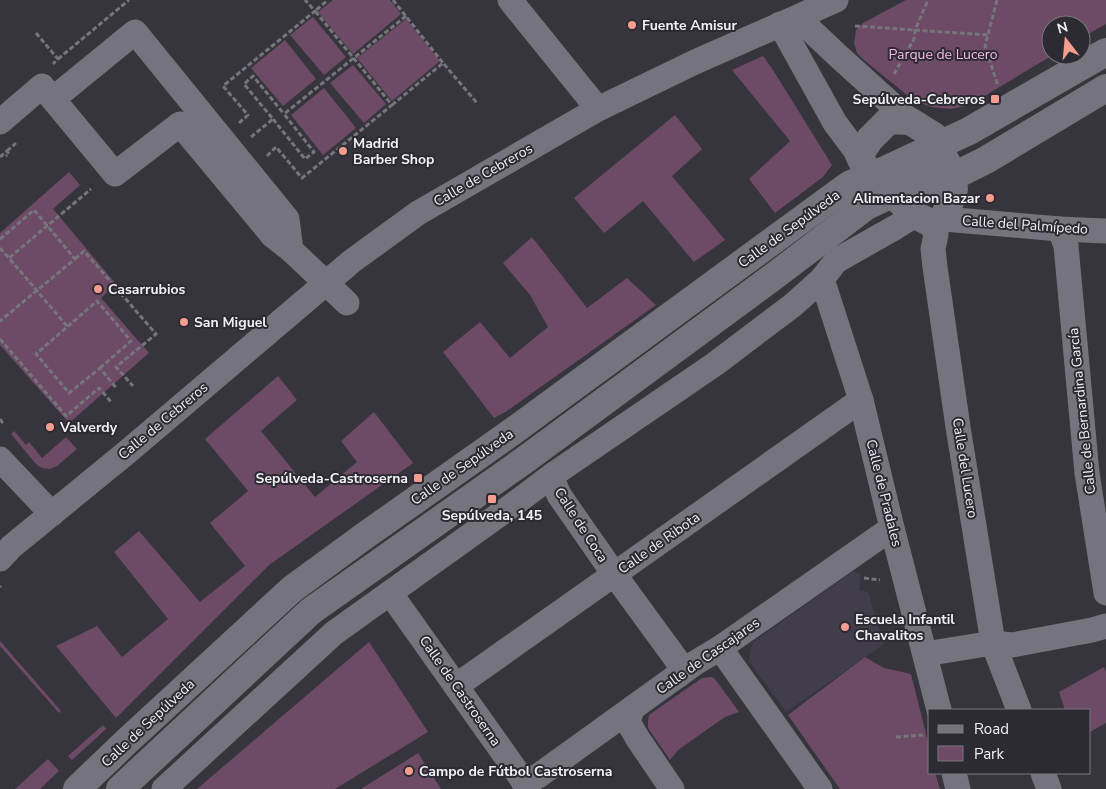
<svg xmlns="http://www.w3.org/2000/svg" width="1106" height="789" viewBox="0 0 1106 789" font-family="'Nunito Sans',sans-serif">
	<rect width="100%" height="100%" fill="#36343c"/>
	<path fill="#413d4a" d="M852 572 861 574 859 590 868 592 884 644 786 712 749 661 752 643Z"/>
	<g fill="#6d4b67">
		<path d="M333 0H390L401 14 353 54 318 12Z"/>
		<path d="M906 0H1106V24L1081 38V25H1051V55H1053L976 101 965 106 951 109 931 107 913 100 864 60 857 53 854 43 856 30 863 23Z"/>
		<path d="M313 17 346 57 324 75 290 35Z"/>
		<path d="M406 19 440 61 392 101 357 58Z"/>
		<path d="M285 40 316 79 283 106 251 68Z"/>
		<path d="M763 56 773 70 832 165 823 177 775 213 749 179 790 141 732 70Z"/>
		<path d="M353 65 386 104 364 123 330 83Z"/>
		<path d="M324 88 356 128 323 155 291 115Z"/>
		<path d="M675 115 702 149 672 176 725 240 694 262 643 201 604 233 574 198Z"/>
		<path d="M69 172 80 185 53 209 116 284 101 298 149 353 69 423 0 345V233Z"/>
		<path d="M532 237 587 308 627 278 656 305 507 411 494 418 443 352 480 322 510 358 548 327 530 295 503 263Z"/>
		<path d="M278 376 297 400 261 431 315 497 357 462 341 441 374 412 413 463 269 565 116 718 56 646 97 626 122 657 168 619 114 552 139 531 200 602 245 566 210 523 248 491 205 439Z"/>
		<path d="M14 431 26 445 29 442 42 458 66 437 77 449 57 466 50 469 42 468 36 464 11 434Z"/>
		<path d="M0 641 61 711 59 713 0 646Z"/>
		<path d="M369 642 428 732 335 789H197Z"/>
		<path d="M865 657 884 668 911 674 930 750V773H935L940 789H840L788 715Z"/>
		<path d="M1104 667 1106 672V723L1090 732V710H1065L1059 692Z"/>
		<path d="M711 677 715 679 739 712 725 717 678 750 670 760 648 728V721L649 715 702 678Z"/>
		<path d="M103 725 106 729 72 760 68 756Z"/>
		<path d="M418 753 441 789H361Z"/>
		<path d="M48 759 59 771 40 789H15Z"/>
	</g>
	<g fill="none" stroke-linecap="round" stroke-linejoin="round">
		<g stroke="#76757b" stroke-width="3" stroke-dasharray="5 2.5" stroke-linecap="butt">
			<path d="M393 0 443 63"/>
			<path d="M997 0 985 46 998 86"/>
			<path d="M855 26 988 35"/>
			<path d="M36 33 58 59 53 64"/>
			<path d="M58 59 129 0"/>
			<path d="M894 74 914 39 915 30 928 0"/>
			<path d="M392 105 443 63 477 103"/>
			<path d="M273 119 305 159 314 152 284 114 406 16"/>
			<path d="M239 123 248 115 223 86 315 11 305 0"/>
			<path d="M251 137 273 119 244 84 253 76 284 114"/>
			<path d="M7 151 16 143"/>
			<path d="M267 156 276 147 302 178 392 105 315 11 328 0"/>
			<path d="M0 157 7 151 9 154 6 156"/>
			<path d="M0 239 34 210 75 259 0 321"/>
			<path d="M0 248 9 258"/>
			<path d="M75 259 84 251 156 334 116 367 133 386"/>
			<path d="M67 326 9 258 91 189"/>
			<path d="M0 339 66 416 99 388 112 403"/>
			<path d="M100 368 131 341 97 301 36 354 69 393 100 368 117 389"/>
			<path d="M0 419 2 422 0 424"/>
			<path d="M864 578 880 580"/>
			<path d="M0 587 1 586"/>
			<path d="M896 737 923 735"/>
		</g>
		<g stroke="#75737d" stroke-width="25">
			<path d="M510 0 598 109"/>
			<path d="M798 18 836 54 910 121"/>
			<path d="M780 24 835 123 859 155"/>
			<path d="M53 99 135 32 287 219 291 250"/>
			<path d="M0 122 42 86 115 174 180 124 273 236 291 250 347 303"/>
			<path d="M944 219 1060 229 1106 231"/>
			<path d="M931 223 936 235 933 249 935 267 958 427 993 643 1019 710"/>
			<path d="M1060 229 1066 246 1087 473 1106 593"/>
			<path d="M822 279 861 400 892 528 939 710"/>
			<path d="M0 459 52 514"/>
			<path d="M554 474 553 481 559 495 614 574 679 663V675"/>
			<path d="M0 559 11 547 126 453 352 261 418 213 598 109 695 62 836 0"/>
			<path d="M390 593 529 789"/>
			<path d="M720 648 820 789"/>
			<path d="M925 654 993 643 1012 645 1092 630 1106 626"/>
			<path d="M456 686 861 400"/>
			<path d="M632 709 628 722 638 739 672 789"/>
			<path d="M954 773 958 789"/>
			<path d="M1043 773 1049 789"/>
			<path d="M523 781 538 776 695 663 720 648 892 528"/>
			<path d="M164 789 334 633 510 507 554 474 715 364 793 305 822 279 836 261 896 227 915 215"/>
		</g>
		<g stroke="#75737d" stroke-width="28">
			<path d="M889 120 910 121 934 136 939 145 952 177 954 189 944 219 931 223 915 215 892 194 870 177 859 155 870 139Z"/>
			<path d="M935 184 952 177 986 160 1106 88"/>
			<path d="M77 789 126 742 292 589 363 537 509 434 842 190 851 184 870 177 969 131 1106 52"/>
			<path d="M120 789 311 611 526 459 773 277 865 207 892 194 947 163"/>
		</g>
	</g>
	<g fill="#f59d8f" stroke="#2c2a32" stroke-width="2">
		<circle cx="632" cy="25" r="5"/>
		<rect x="990" y="94" width="10" height="10" rx="2.5"/>
		<circle cx="343" cy="151" r="5"/>
		<circle cx="990" cy="198" r="5"/>
		<circle cx="98" cy="289" r="5"/>
		<circle cx="184" cy="322" r="5"/>
		<circle cx="50" cy="427" r="5"/>
		<rect x="413" y="473" width="10" height="10" rx="2.5"/>
		<rect x="487" y="494" width="10" height="10" rx="2.5"/>
		<circle cx="845" cy="627" r="5"/>
		<circle cx="409" cy="771" r="5"/>
	</g>
	<g text-anchor="middle" dominant-baseline="central" stroke-width="4" stroke-linejoin="round" paint-order="stroke">
		<g font-size="14" font-weight="bold" fill="#f1f0f5" stroke="#2c2a32" text-anchor="start">
			<text x="642" y="25">Fuente Amisur</text>
			<text x="985" y="99" text-anchor="end">Sepúlveda-Cebreros</text>
			<text x="353" y="143">Madrid<tspan x="353" dy="16">Barber Shop</tspan></text>
			<text x="980" y="198" text-anchor="end">Alimentacion Bazar</text>
			<text x="108" y="289">Casarrubios</text>
			<text x="194" y="322">San Miguel</text>
			<text x="60" y="427">Valverdy</text>
			<text x="408" y="478" text-anchor="end">Sepúlveda-Castroserna</text>
			<text x="492" y="515" text-anchor="middle">Sepúlveda, 145</text>
			<text x="855" y="619">Escuela Infantil<tspan x="855" dy="16">Chavalitos</tspan></text>
			<text x="419" y="771">Campo de Fútbol Castroserna</text>
		</g>
		<g font-size="14" fill="#f7b6ea" stroke="#2c2a32">
			<text x="943" y="54">Parque de Lucero</text>
		</g>
		<g font-size="14" fill="#f1f0f5" stroke="#2c2a32">
			<text transform="translate(483 175) rotate(-30)">Calle de Cebreros</text>
			<text transform="translate(1025 225) rotate(4)">Calle del Palmípedo</text>
			<text transform="translate(789 229) rotate(-36)">Calle de Sepúlveda</text>
			<text transform="translate(1082 411) rotate(-96)">Calle de Bernardina García</text>
			<text transform="translate(163 421) rotate(-40)">Calle de Cebreros</text>
			<text transform="translate(462 467) rotate(-35)">Calle de Sepúlveda</text>
			<text transform="translate(965 468) rotate(81)">Calle del Lucero</text>
			<text transform="translate(884 493) rotate(76)">Calle de Pradales</text>
			<text transform="translate(581 525) rotate(57)">Calle de Coca</text>
			<text transform="translate(659 543) rotate(-35)">Calle de Ribota</text>
			<text transform="translate(708 656) rotate(-35)">Calle de Cascajares</text>
			<text transform="translate(460 691) rotate(55)">Calle de Castroserna</text>
			<text transform="translate(148 723) rotate(-43)">Calle de Sepúlveda</text>
		</g>
	</g>
	<rect x="928" y="709" width="162" height="65" fill="#2c2a32" stroke="#7b7980"/>
	<rect x="938" y="725" width="25" height="8" fill="#75737d" stroke="#7b7980"/>
	<text x="974" y="734" font-size="15" fill="#f1f0f5">Road</text>
	<rect x="938" y="746" width="25" height="15" fill="#6d4b67" stroke="#7b7980"/>
	<text x="974" y="759" font-size="15" fill="#f1f0f5">Park</text>
	<g transform="translate(1066 40) rotate(344)"><circle r="24" fill="#2c2a32" stroke="#7b7980"/>
	<path d="M0-4L9 19L0 12L-9 19Z" fill="#f59d8f"/>
	<text y="-8" font-size="14" font-weight="bold" text-anchor="middle" fill="#f1f0f5">N</text>
	</g>
</svg>
